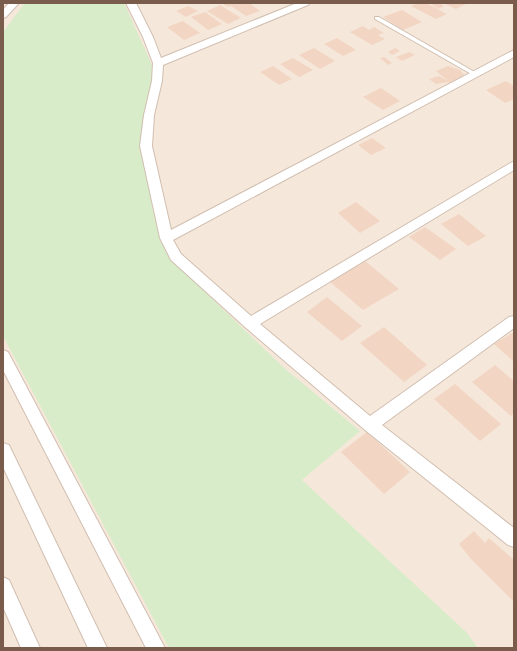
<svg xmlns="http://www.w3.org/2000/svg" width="517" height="651" viewBox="0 0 517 651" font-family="'Work Sans',sans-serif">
	<rect width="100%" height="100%" fill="#fdf6ec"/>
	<rect fill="#f5e8da" x="3" y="3" width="511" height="645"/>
	<path fill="#d8ecc9" d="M25 3H124L152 65 153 85 147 173 151 202 160 241 175 263 283 367 360 431 302 480 466 632 478 648H169L3 336V32Z"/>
	<g fill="#f3d5c3">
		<path d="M225 3H249L260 11 246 16 231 6 228 7 223 4Z"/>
		<path d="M418 3H426L447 14 436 19 411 6Z"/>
		<path d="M433 3H439L444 6 438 9 431 4Z"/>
		<path d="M443 3H468L456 9Z"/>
		<path d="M220 5 241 18 228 24 207 11Z"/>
		<path d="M188 6 198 11 186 17 176 11Z"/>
		<path d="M402 10 422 22 403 30 383 17Z"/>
		<path d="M205 12 222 24 208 30 191 17Z"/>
		<path d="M183 21 200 33 184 40 167 27Z"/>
		<path d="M363 26 369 30 374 27 384 33 378 35 385 39 372 45 350 32Z"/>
		<path d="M337 38 356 50 343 56 324 44Z"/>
		<path d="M314 48 335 61 320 69 299 55Z"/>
		<path d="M395 48 400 51 392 55 388 52Z"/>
		<path d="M409 52 415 55 402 61 396 57Z"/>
		<path d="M384 57 392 63 388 65 380 58Z"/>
		<path d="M293 58 313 70 299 77 280 64Z"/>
		<path d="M273 66 292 79 279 85 260 72Z"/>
		<path d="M448 66 460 70 466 77 451 84 448 82 436 84 429 79 439 76 448 81 436 71Z"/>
		<path d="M506 81 514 86V99L505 103 486 90Z"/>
		<path d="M381 88 400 101 383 110 363 97Z"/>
		<path d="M372 138 386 148 371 155 358 145Z"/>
		<path d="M356 202 380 221 360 233 338 213Z"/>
		<path d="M459 214 486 236 468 246 441 224Z"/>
		<path d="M425 227 456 249 440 260 409 237Z"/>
		<path d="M365 261 399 289 363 310 329 281Z"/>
		<path d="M327 297 362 326 342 341 307 312Z"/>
		<path d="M384 327 427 365 404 382 360 343Z"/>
		<path d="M514 332V362L494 344Z"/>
		<path d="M495 365 514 381V413L511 416 472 382Z"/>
		<path d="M455 384 501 424 480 441 434 399Z"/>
		<path d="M367 432 410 472 384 494 341 452Z"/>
		<path d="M474 531 485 543 489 538 514 560V602L471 559 459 544Z"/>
	</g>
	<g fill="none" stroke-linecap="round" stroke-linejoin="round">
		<g stroke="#d1beb0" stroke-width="2">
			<path id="service" d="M375 17H379L478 74 473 75 375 19Z"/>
		</g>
		<g stroke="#d1beb0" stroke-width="2">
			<g id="minor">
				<path d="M9 3H19L6 17 3 18V10Z"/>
				<path d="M126 3H136L153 37 161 58 297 3H310L308 5 163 65 162 81 154 115 152 146 171 230 514 50V57L173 240 181 254 251 316 514 161V170L260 324 370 416 509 317 514 316V328L382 425 514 528V547L508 545 365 430 245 327 171 260 160 238 140 146 144 115 152 81 153 63 143 37Z"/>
				<path d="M3 350 8 352 165 648H146L3 370Z"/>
				<path d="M3 443 9 445 107 648H88L3 467Z"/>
				<path d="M3 577 9 580 40 648H21L3 607Z"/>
			</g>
		</g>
		<use href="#service" fill="#fff" fill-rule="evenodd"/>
		<use href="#minor" fill="#fff" fill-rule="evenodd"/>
	</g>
	<rect width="517" height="651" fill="none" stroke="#7a5c4d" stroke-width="8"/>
</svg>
